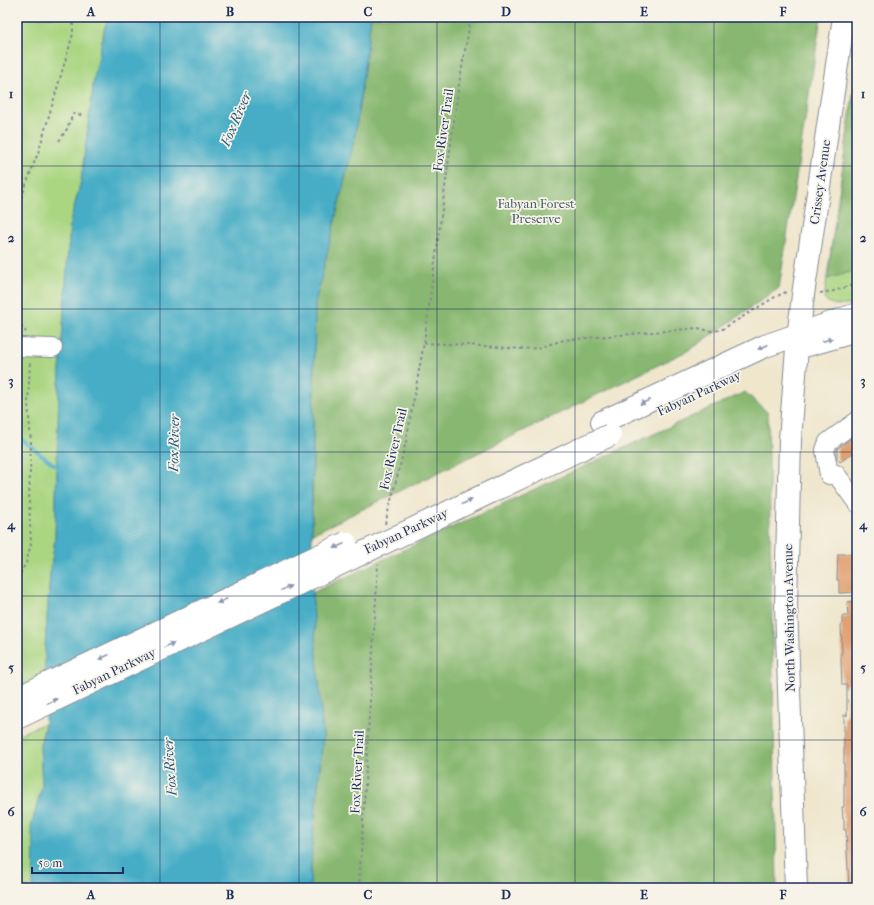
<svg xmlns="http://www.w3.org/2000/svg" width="874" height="905" viewBox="0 0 874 905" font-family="'IM FELL French Canon',serif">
	<rect width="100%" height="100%" fill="#f7f3e8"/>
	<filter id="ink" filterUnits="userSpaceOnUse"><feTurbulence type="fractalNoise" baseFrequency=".025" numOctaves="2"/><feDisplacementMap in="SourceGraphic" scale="8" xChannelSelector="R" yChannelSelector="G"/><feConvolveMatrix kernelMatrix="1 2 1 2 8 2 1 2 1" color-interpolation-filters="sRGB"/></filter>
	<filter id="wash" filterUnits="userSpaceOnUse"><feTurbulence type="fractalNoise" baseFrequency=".012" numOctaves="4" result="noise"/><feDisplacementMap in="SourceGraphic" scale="16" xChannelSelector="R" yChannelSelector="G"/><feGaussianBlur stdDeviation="0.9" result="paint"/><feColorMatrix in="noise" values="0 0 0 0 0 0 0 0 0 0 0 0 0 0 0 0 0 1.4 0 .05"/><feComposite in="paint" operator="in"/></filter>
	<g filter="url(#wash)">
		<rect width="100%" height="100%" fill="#efe6cc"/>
		<g fill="#aad682" stroke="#628270">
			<path d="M17 17H109L105 26 94 79 81 181 70 223 59 386 55 539 50 574 45 648V675L17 688Z"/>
			<path d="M857 67V303C844 306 835 308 824 299Z"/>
			<path d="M45 723 40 745 42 786 31 827 34 847 33 888H17V735Z"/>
		</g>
		<g fill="#87b770" stroke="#517367">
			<path d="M371 17H821L779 288 691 349 312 534 315 304 355 136Z"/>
			<path d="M857 67V270L827 279Z"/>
			<path d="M745 392 768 413 777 888H310L312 845 323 736 312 593 431 537Z"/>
		</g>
		<path fill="#47adc6" stroke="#316e92" d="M109 17H371L355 136 315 304 312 494V593L323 736 312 845 310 888H33L34 847 31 827 42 786 40 745 45 726V648L50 574 55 539 59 386 70 223 81 181 94 79 105 26Z"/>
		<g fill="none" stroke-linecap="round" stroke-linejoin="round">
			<path stroke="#47adc6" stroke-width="3.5" d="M17 436 56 466"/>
		</g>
		<g id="blocks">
			<g fill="#e29f6f">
				<path d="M857 434V450L840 462 837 458V449Z"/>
				<path d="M838 554H854V555H857V572H855V592L839 593V580H837Z"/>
				<path d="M857 601V888H849L846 830H844V819H843L842 807H844V715L847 716V685H842L841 661V653H842L841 625H842V616H848L847 602Z"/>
			</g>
		</g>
	</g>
	<g filter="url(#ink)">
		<use href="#blocks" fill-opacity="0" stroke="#858a95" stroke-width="1"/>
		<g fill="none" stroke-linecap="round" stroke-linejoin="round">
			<g stroke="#858a95" stroke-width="20">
				<g id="minor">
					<path d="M17 347 53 348"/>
					<path d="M836 474 857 503"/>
					<path d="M829 475 825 450 828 442 857 421"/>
				</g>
			</g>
			<g stroke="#858a95" stroke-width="24">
				<g id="major">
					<path d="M808 345 857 331"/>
					<path d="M602 422 765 346 857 314"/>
					<path d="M796 888 786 605 790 440 797 348 803 295 844 17"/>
				</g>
			</g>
			<g stroke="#858a95" stroke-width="2" stroke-dasharray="3 3" stroke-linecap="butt">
				<path d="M59 141 67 129 73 114 82 115"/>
				<path d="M17 209 39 150 73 34V17"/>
				<path d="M820 293 833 291 857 284"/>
				<path d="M17 321 26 332"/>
				<path d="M424 343 468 345 522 349 537 348 564 340 698 328 710 331 721 330 775 297 786 292"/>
				<path d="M385 524 406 442 424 343 459 84 471 17"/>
				<path d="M17 579 26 563 31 544 29 501 31 443 28 403 30 362"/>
				<path d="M359 888 378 564"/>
			</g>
			<use href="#minor" stroke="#fff" stroke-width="18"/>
			<use href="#major" stroke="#fff" stroke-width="22"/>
			<g stroke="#858a95" stroke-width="24" stroke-linecap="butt">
				<g id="major-bridge">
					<path d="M17 698 346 543"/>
					<path d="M17 718 610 435"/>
				</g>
			</g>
			<use href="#major-bridge" stroke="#fff" stroke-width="22"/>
		</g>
		<defs><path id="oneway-solid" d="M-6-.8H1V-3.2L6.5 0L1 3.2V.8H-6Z"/></defs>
		<g fill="#8d97ae">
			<use href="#oneway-solid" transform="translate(827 340) rotate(-16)"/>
			<use href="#oneway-solid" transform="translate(763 347) rotate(156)"/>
			<use href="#oneway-solid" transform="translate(645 402) rotate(155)"/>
			<use href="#oneway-solid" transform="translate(467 502) rotate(-25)"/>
			<use href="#oneway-solid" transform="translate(339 546) rotate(155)"/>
			<use href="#oneway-solid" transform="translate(286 588) rotate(-26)"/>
			<use href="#oneway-solid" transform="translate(222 601) rotate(155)"/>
			<use href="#oneway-solid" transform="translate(169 645) rotate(-26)"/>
			<use href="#oneway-solid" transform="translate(104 657) rotate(155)"/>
			<use href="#oneway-solid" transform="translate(52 701) rotate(-26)"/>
		</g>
	</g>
	<path fill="none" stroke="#1b2f5e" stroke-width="1" stroke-opacity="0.55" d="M160 17V888M299 17V888M437 17V888M575 17V888M714 17V888M17 166H857M17 309H857M17 452H857M17 596H857M17 740H857"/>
	<g text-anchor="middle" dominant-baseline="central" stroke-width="3.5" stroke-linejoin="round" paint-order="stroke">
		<g font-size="13" fill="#1b2f5e" stroke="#f7f3e8">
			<text transform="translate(443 130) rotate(-82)">Fox River Trail</text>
			<text transform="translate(820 182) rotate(-82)">Crissey Avenue</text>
			<text transform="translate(699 393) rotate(-25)">Fabyan Parkway</text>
			<text transform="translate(393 449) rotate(-77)">Fox River Trail</text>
			<text transform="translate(406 531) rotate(-25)">Fabyan Parkway</text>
			<text transform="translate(789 618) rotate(-91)">North Washington Avenue</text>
			<text transform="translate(114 671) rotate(-26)">Fabyan Parkway</text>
			<text transform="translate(357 772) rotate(-87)">Fox River Trail</text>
		</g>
		<g font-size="13" fill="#3f5967" stroke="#f7f3e8">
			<text x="536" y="203">Fabyan Forest<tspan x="536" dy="15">Preserve</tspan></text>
		</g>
		<g font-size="14" font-style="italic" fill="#28557d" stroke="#f7f3e8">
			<text transform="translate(236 119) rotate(-67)">Fox River</text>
			<text transform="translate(174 443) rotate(-89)">Fox River</text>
			<text transform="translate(170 767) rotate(-94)">Fox River</text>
		</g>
	</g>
	<rect width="874" height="905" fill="none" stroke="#f7f3e8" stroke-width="44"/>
	<path d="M32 867v6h91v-6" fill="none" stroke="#1b2f5e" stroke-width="2"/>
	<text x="38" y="867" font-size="12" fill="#1b2f5e" stroke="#f7f3e8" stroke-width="3" paint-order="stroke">50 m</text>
	<rect x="22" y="22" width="830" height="861" fill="none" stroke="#1b2f5e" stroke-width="1.5"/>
	<g font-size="13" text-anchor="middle" font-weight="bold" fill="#1b2f5e">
		<text x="91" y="16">A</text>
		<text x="230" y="16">B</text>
		<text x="368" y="16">C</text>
		<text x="506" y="16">D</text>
		<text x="644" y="16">E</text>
		<text x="783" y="16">F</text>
		<text x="11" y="98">1</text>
		<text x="863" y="98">1</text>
		<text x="11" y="242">2</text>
		<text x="863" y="242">2</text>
		<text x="11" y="385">3</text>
		<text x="863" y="385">3</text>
		<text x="11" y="529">4</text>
		<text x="863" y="529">4</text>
		<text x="11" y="672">5</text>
		<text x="863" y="672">5</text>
		<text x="11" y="816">6</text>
		<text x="863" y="816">6</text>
		<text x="91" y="899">A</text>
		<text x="230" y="899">B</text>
		<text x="368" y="899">C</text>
		<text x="506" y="899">D</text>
		<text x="644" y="899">E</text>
		<text x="783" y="899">F</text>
	</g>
</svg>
